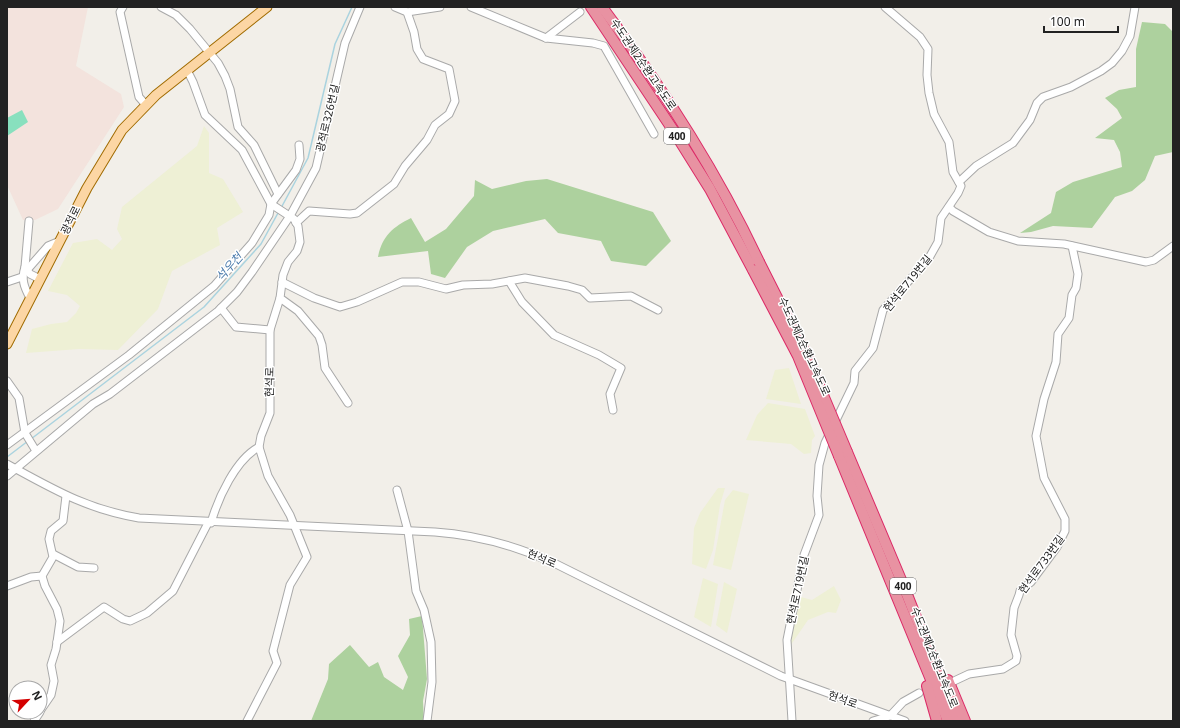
<svg xmlns="http://www.w3.org/2000/svg" width="1180" height="728" viewBox="0 0 1180 728" font-family="'Noto Sans','Noto Sans KR',sans-serif">
	<rect width="100%" height="100%" fill="#f2efe9"/>
	<path fill="#f3e3dd" d="M7 7H88L76 66 121 94 124 107 58 209 35 220H23L7 185Z"/>
	<g fill="#eef0d5">
		<path d="M204 126 209 133V173L223 179 243 212 217 228 220 245 172 271 158 309 118 350 79 349 26 353 32 329 51 324 67 322 76 313 80 306 67 295 48 291 73 243 97 239 112 250 122 239 117 229 122 207 197 146Z"/>
		<path d="M789 368 801 404 766 399 775 370Z"/>
		<path d="M768 403 805 409 815 436 812 440 811 453 804 454 791 444 746 440 757 415Z"/>
		<path d="M718 488H725L720 505 713 550 706 569 692 564 694 528 700 513Z"/>
		<path d="M733 490 749 494 731 570 713 565 725 500Z"/>
		<path d="M703 578 718 584 711 627 694 617Z"/>
		<path d="M724 582 737 589 727 633 716 625Z"/>
		<path d="M834 586 841 600 836 613 828 612 808 620 788 649 801 597 812 600Z"/>
	</g>
	<g fill="#add19e">
		<path d="M1142 22 1165 24 1173 32V152L1155 156 1145 180 1132 191 1115 197 1092 228 1053 226 1031 232 1020 233 1051 213 1056 192 1073 182 1122 167 1120 152 1114 140 1095 138 1122 118 1117 109 1105 98 1119 90 1136 87V49Z"/>
		<path d="M547 179 653 212 671 241 646 266 611 261 601 241 558 233 545 219 493 231 467 247 445 278 431 274 428 251 378 257C382 236 393 227 411 218L425 242 446 229 474 196 475 180 492 189 526 181Z"/>
		<path d="M422 616 427 679 423 701 424 721H311L328 679 329 664 350 645 369 667 378 662 384 677 403 690 408 677 398 656 410 635 409 619Z"/>
	</g>
	<path fill="#88e0be" d="M22 110 28 122 7 136V118Z"/>
	<g fill="none" stroke-linecap="round" stroke-linejoin="round">
		<g stroke="#aad3df" stroke-width="1.5">
			<path d="M281 208 308 158 335 44 352 7"/>
			<path d="M31 439 204 307 261 244 278 213"/>
			<path d="M7 457 28 441"/>
		</g>
		<g stroke="#a9a9a9" stroke-width="9">
			<g id="minor">
				<path d="M123 7 120 12 139 97 146 105"/>
				<path d="M161 7 176 15 190 29 218 63 225 76 230 89 238 127 254 145 278 194"/>
				<path d="M471 7 546 38 593 43 604 46 654 134"/>
				<path d="M407 12 440 7"/>
				<path d="M546 38 580 12"/>
				<path d="M187 70 193 82 205 115 242 150 271 204 294 219 298 226 300 242 297 251 288 262 283 275 280 298 298 311 319 336 322 345 325 368 348 403"/>
				<path d="M959 182 976 166 1013 143 1030 120 1037 103 1043 97 1071 87 1101 71 1112 63 1122 51 1130 36 1135 7"/>
				<path d="M949 207 953 211 989 232 1018 241 1064 244 1146 262 1154 260 1173 246"/>
				<path d="M29 221 25 267 30 274 40 279"/>
				<path d="M296 223 309 211 350 214 357 213 394 184 405 166 427 140 435 125 449 114 455 101 449 69 423 59 417 49 414 32 407 12 395 7"/>
				<path d="M25 267C21 279 24 287 30 298"/>
				<path d="M27 270 48 246 60 241"/>
				<path d="M509 281 522 302 554 335 599 355 621 368 610 394 613 410"/>
				<path d="M7 282 22 277"/>
				<path d="M282 282 314 298 340 307 357 302 402 282H419L446 289 463 285 492 284 525 278 568 286 582 290 590 298 631 296 658 310"/>
				<path d="M221 308 236 327 270 330"/>
				<path d="M7 381 19 398 25 433 36 451"/>
				<path d="M7 445 129 355 214 286 252 243 269 215 271 204 296 170 300 159 299 145"/>
				<path d="M7 464C53 489 86 509 139 518L435 532C478 535 517 546 556 564L781 676 905 721"/>
				<path d="M7 476 93 404 110 394 218 311 237 292 252 272 290 216 316 168 345 43 360 7"/>
				<path d="M397 490 408 531 416 591 424 610 431 642 432 682 427 721"/>
				<path d="M211 523C218 498 236 459 259 447"/>
				<path d="M53 554 78 567 94 568"/>
				<path d="M7 586 31 577 42 576"/>
				<path d="M57 642 104 607 123 619 130 621 147 613 173 591 208 523"/>
				<path d="M954 681 969 674 1003 669 1016 661 1017 656 1011 635 1014 608 1019 595 1020 591 1031 582 1057 547 1065 531V519L1044 478 1036 436 1044 399 1056 362 1058 334 1069 318 1072 295 1076 288 1078 274 1072 246"/>
				<path d="M40 711 51 695 54 681 51 665 56 649 60 621 57 609 45 586 42 576 53 557 49 539 51 531 63 521 66 496"/>
				<path d="M34 721 40 712"/>
				<path d="M247 721 277 663 273 651 290 585 307 557 290 515 268 476 259 447 261 436 270 413V330L280 298"/>
				<path d="M792 721 787 640 804 555 819 515 817 496 819 465 825 443 854 383 855 371 873 348 883 310 929 258 938 242 941 218 958 193 961 186 953 172 949 142 934 114 929 93 927 75 928 49 920 37 885 7"/>
				<path d="M873 721 890 716 903 702 919 693"/>
			</g>
		</g>
		<g stroke="#a06b00" stroke-width="11">
			<path id="major" d="M7 344 87 188 122 130 156 95 267 7"/>
		</g>
		<g stroke="#dc2a67" stroke-width="12">
			<g id="highway">
				<path d="M591 7 675 133 710 189 753 270"/>
				<path d="M602 7C662 87 717 172 759 262"/>
				<path d="M847 452 904 587 957 721"/>
				<path d="M839 456 948 721"/>
				<path d="M948 680 965 721"/>
				<path d="M927 686 937 721"/>
			</g>
		</g>
		<use href="#minor" stroke="#fff" stroke-width="7"/>
		<use href="#major" stroke="#fcd6a4" stroke-width="9"/>
		<use href="#highway" stroke="#e892a2" stroke-width="10"/>
		<g stroke="#dc2a67" stroke-width="12" stroke-linecap="butt">
			<g id="highway-bridge">
				<path d="M759 262 807 357 847 452"/>
				<path d="M753 270 798 356 839 456"/>
			</g>
		</g>
		<use href="#highway-bridge" stroke="#e892a2" stroke-width="10"/>
	</g>
	<g text-anchor="middle" dominant-baseline="central" stroke-width="3" stroke-linejoin="round" paint-order="stroke">
		<g fill="#fff" stroke="#646464" stroke-width="1">
			<rect x="664" y="128" width="26" height="16" rx="3"/>
			<rect x="890" y="578" width="26" height="16" rx="3"/>
		</g>
		<g font-size="10" font-weight="bold" fill="#222">
			<text x="677" y="136">400</text>
			<text x="903" y="586">400</text>
		</g>
		<g font-size="11" fill="#222" stroke="#fff">
			<text transform="translate(644 64) rotate(56)">수도권제2순환고속도로</text>
			<text transform="translate(327 118) rotate(-77)">광적로326번길</text>
			<text transform="translate(70 220) rotate(-64)">광적로</text>
			<text transform="translate(907 283) rotate(-51)">현석로719번길</text>
			<text transform="translate(805 346) rotate(65)">수도권제2순환고속도로</text>
			<text transform="translate(269 382) rotate(-89)">현석로</text>
			<text transform="translate(542 558) rotate(23)">현석로</text>
			<text transform="translate(1041 564) rotate(-54)">현석로733번길</text>
			<text transform="translate(797 590) rotate(-78)">현석로719번길</text>
			<text transform="translate(935 657) rotate(68)">수도권제2순환고속도로</text>
			<text transform="translate(843 699) rotate(19)">현석로</text>
		</g>
		<g font-size="12" font-style="italic" fill="#4a7aab" stroke="#fff">
			<text transform="translate(229 267) rotate(-48)">석우천</text>
		</g>
	</g>
	<rect width="1180" height="728" fill="none" stroke="#222222" stroke-width="16"/>
	<g transform="translate(28 700) rotate(64)"><circle r="19" fill="#ffffff" stroke="#a7a7a7"/>
	<path d="M0-3L7 15L0 10L-7 15Z" fill="#d40000"/>
	<text y="-6" font-size="11" font-weight="bold" text-anchor="middle" fill="#222222">N</text>
	</g>
	<path d="M1044 26v6h74v-6" fill="none" stroke="#222222" stroke-width="2"/>
	<text x="1050" y="26" font-size="12" fill="#222222" stroke="#ffffff" stroke-width="3" paint-order="stroke">100 m</text>
</svg>
